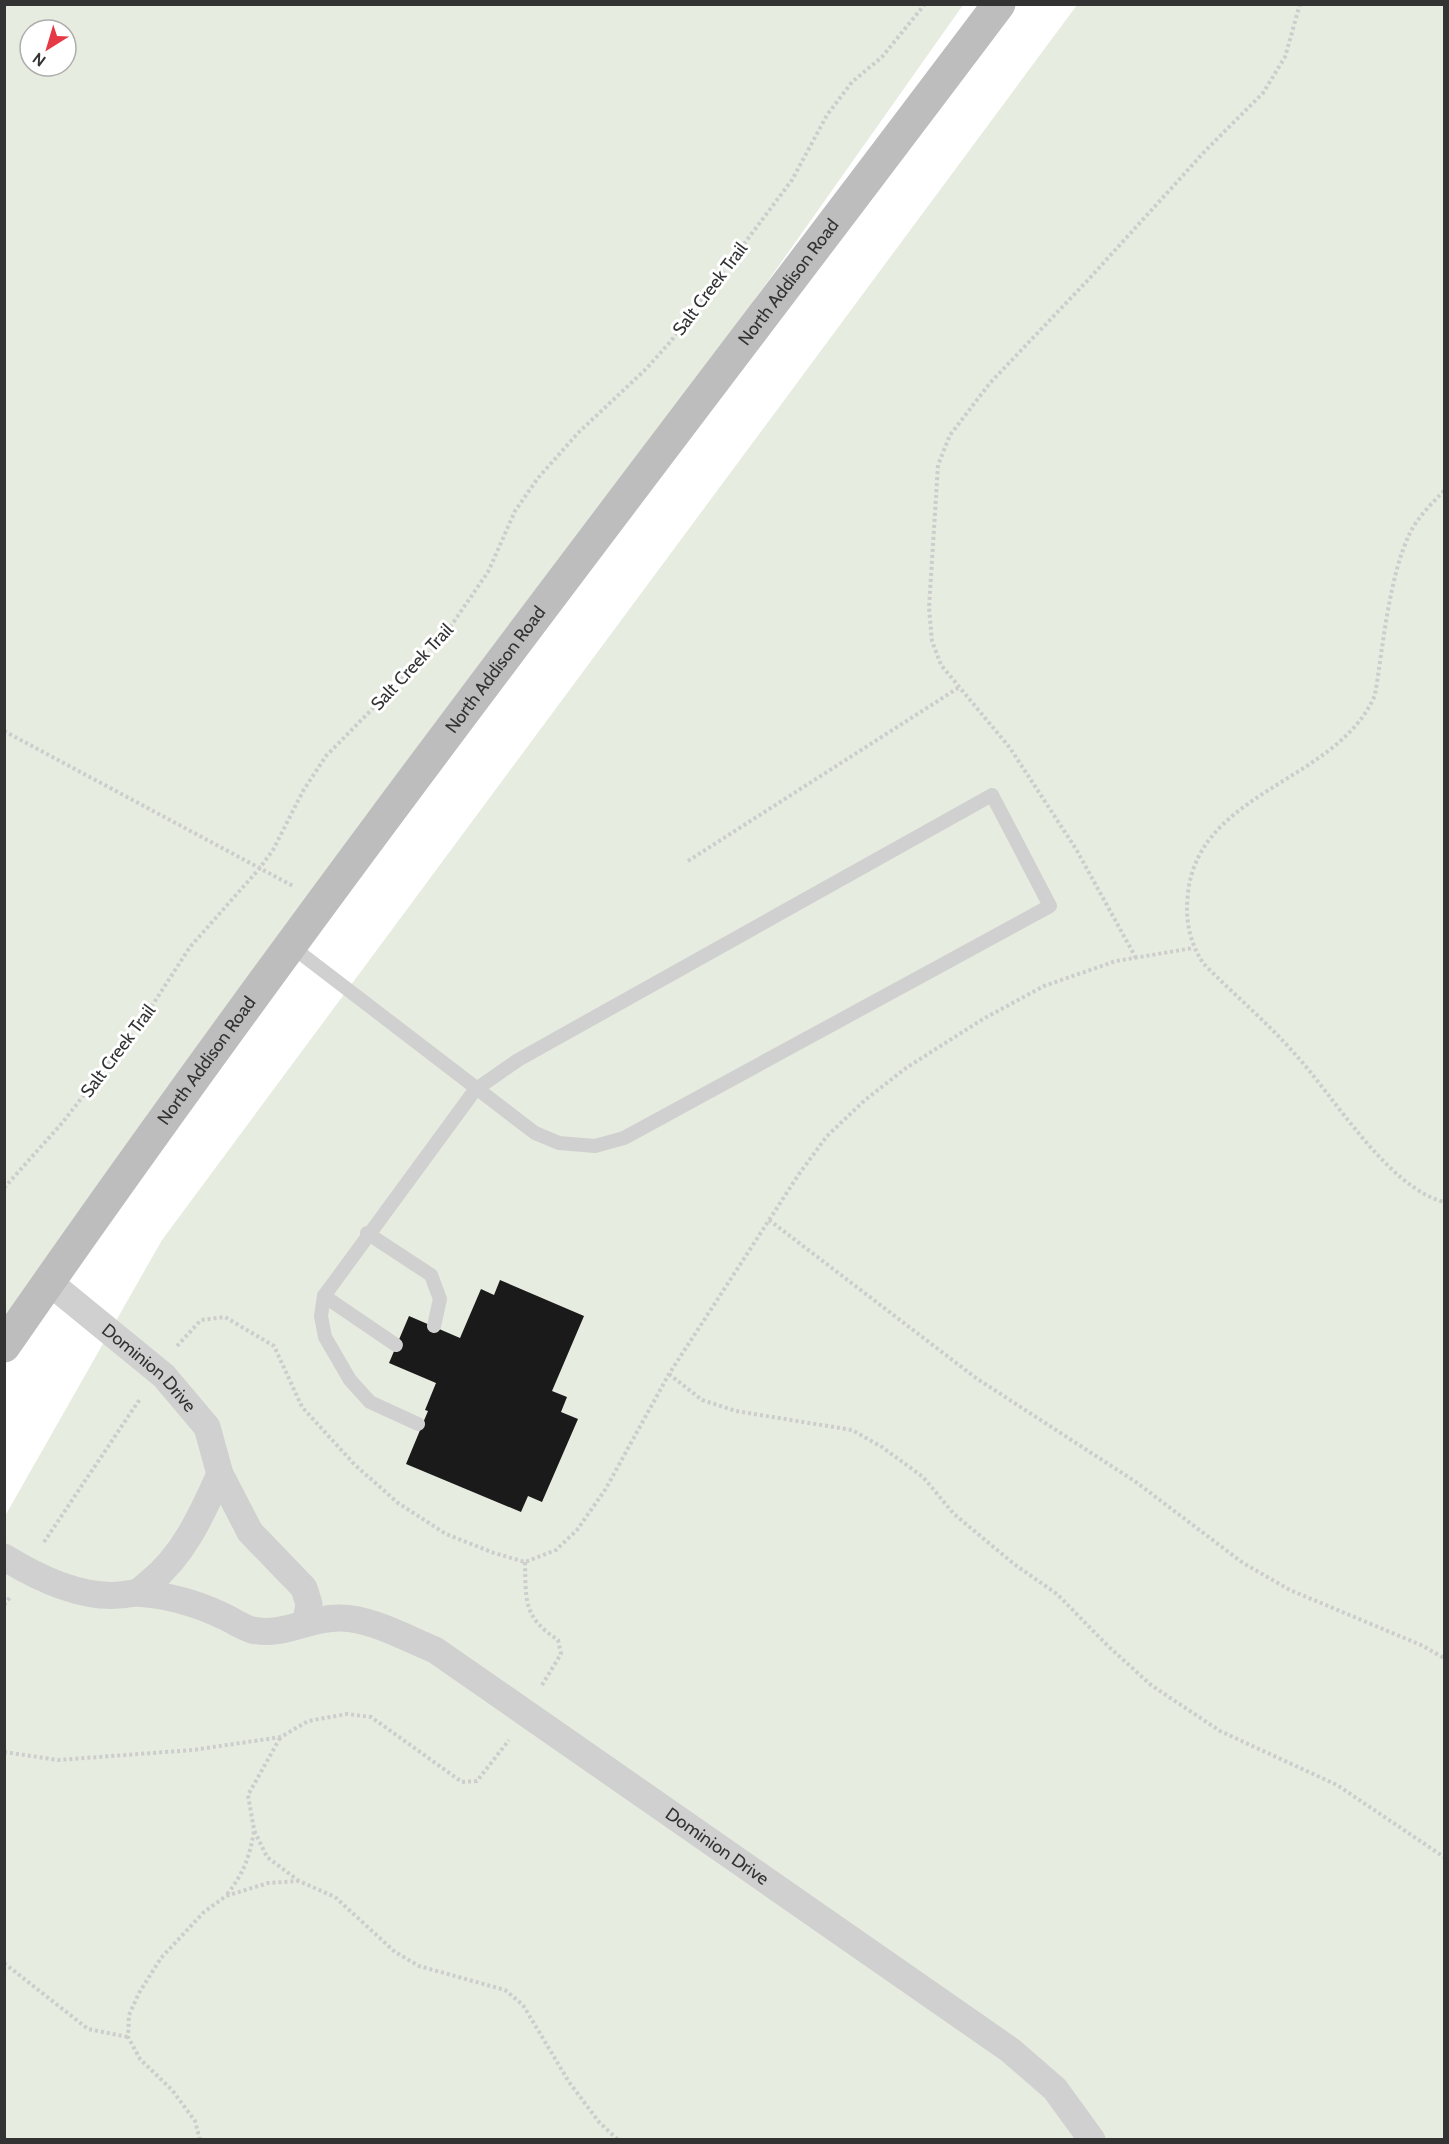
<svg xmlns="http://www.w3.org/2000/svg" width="1449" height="2144" viewBox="0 0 1449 2144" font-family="Cabin,sans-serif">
	<rect width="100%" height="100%" fill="#fff"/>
	<g fill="#e6ecdf" fill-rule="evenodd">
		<path d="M5 5H963L5 1361ZM30 30H66V66H30Z"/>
		<path d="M1077 5H1444V2139L5 2140V1516L162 1240Z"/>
	</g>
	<path fill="#1a1a1a" d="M500 1280 584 1316 552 1391 567 1397 561 1412 578 1419 542 1502 528 1496 521 1512 406 1464 428 1411 425 1410 436 1383 389 1363 409 1316 460 1338 481 1289 494 1295Z"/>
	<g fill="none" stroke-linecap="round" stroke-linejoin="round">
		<g stroke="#cdcdcd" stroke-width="4" stroke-dasharray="3 3" stroke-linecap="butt">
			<path d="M1444 491C1432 503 1418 517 1410 533 1389 576 1383 647 1375 695 1338 782 1199 790 1188 893 1185 919 1189 941 1203 963 1233 994 1266 1021 1294 1053 1334 1096 1387 1187 1444 1202"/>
			<path d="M4 731 293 886"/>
			<path d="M688 861 958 688"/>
			<path d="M1136 958 1076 849 1010 748 941 665 932 641 929 608 938 465 950 435 990 383 1088 280 1206 150 1263 93 1285 57 1300 4"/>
			<path d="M4 1188 63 1122 146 1015 190 947 259 869 273 850 303 791 326 756 444 636 488 572 515 511 538 478 578 433 646 369 671 341 792 180 827 115 852 82 882 57 925 4"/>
			<path d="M769 1220 976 1378 1136 1482 1243 1563 1290 1590 1421 1645 1444 1658"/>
			<path d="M177 1346 201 1320 225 1317 274 1346 302 1407 355 1465 398 1503 446 1534 494 1553 525 1562 556 1550 577 1530 605 1490 669 1374 799 1174 827 1136 865 1100 906 1068 983 1019 1044 986 1116 961 1193 948"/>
			<path d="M669 1374 702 1400 736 1411 852 1430 882 1447 923 1477 954 1514 1014 1564 1057 1594 1108 1646 1151 1685 1220 1731 1337 1785 1444 1857"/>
			<path d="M44 1542 140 1399"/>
			<path d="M525 1562C526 1601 523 1617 558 1640L561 1654 542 1685"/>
			<path d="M4 1605 11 1596"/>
			<path d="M280 1738 248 1795 254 1830 267 1857 299 1881"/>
			<path d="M4 1752 58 1760 193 1750 281 1737 308 1721 347 1714 371 1717 462 1782 477 1781 509 1740"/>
			<path d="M227 1894C243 1875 250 1856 254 1831"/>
			<path d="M4 1963 88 2029 128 2037"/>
			<path d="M200 2140 195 2121 172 2090 140 2059 128 2037 129 2015 139 1993 161 1958 204 1912 226 1896 268 1883 299 1881 335 1897 395 1952 419 1966 505 1990 523 2005 569 2082 599 2122 618 2140"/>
		</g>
		<g stroke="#d0d0d0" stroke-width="14">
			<path d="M291 946 535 1133 559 1143 595 1146 624 1138 1050 906 992 795 518 1060 475 1090 324 1296 321 1316 325 1337 350 1380 370 1402 418 1424"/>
			<path d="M367 1233 431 1275 440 1299 434 1326"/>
			<path d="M324 1296 396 1345"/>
		</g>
		<g stroke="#d0d0d0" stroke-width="27">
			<path id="s1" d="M49 1282 164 1376 207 1427 220 1474 250 1532 304 1588 309 1604 306 1621"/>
			<path d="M4 1557C41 1580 90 1603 134 1593 139 1592 144 1587 149 1583 184 1555 202 1514 220 1474"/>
			<path id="s2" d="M136 1593C168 1595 194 1602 223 1616 232 1620 242 1627 252 1630 283 1637 309 1617 341 1618 370 1618 408 1639 435 1650L1010 2050 1055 2089 1092 2140"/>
		</g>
		<path stroke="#bdbdbd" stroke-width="33" id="s3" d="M4 1346C321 889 664 449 999 4"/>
	</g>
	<g text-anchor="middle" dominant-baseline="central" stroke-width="6" stroke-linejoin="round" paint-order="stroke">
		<g font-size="18" fill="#333" stroke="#fff">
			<text stroke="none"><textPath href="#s3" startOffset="1322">North Addison Road</textPath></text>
			<text transform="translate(710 289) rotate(-53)">Salt Creek Trail</text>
			<text transform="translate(412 667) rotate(-47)">Salt Creek Trail</text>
			<text stroke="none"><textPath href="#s3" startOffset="836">North Addison Road</textPath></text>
			<text transform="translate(118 1051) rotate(-53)">Salt Creek Trail</text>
			<text stroke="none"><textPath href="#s3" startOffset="350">North Addison Road</textPath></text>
			<text stroke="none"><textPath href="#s1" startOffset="132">Dominion Drive</textPath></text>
			<text stroke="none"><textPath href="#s2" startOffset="657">Dominion Drive</textPath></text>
		</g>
	</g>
	<rect width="1449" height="2144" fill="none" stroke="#333333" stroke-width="12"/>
	<g transform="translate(48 48) rotate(217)"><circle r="28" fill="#ffffff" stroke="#adadad" stroke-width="1.5"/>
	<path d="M0-4.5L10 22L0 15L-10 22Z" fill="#e63946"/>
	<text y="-9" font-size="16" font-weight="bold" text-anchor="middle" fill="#333333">N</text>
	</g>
</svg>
